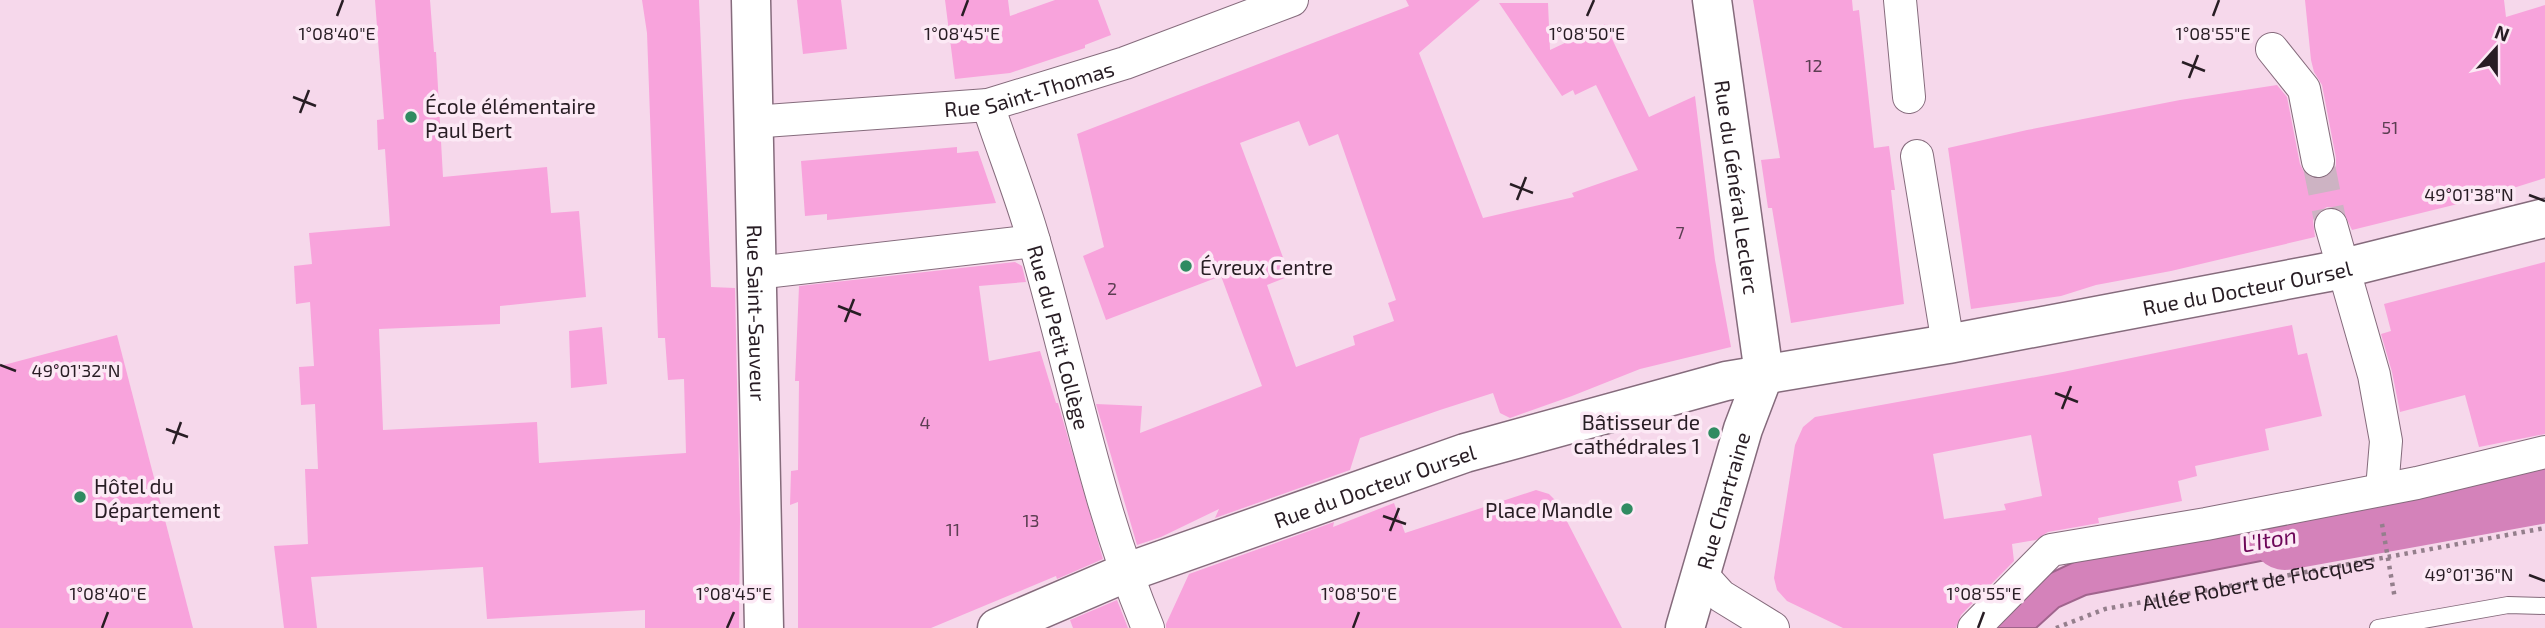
<svg xmlns="http://www.w3.org/2000/svg" width="2545" height="628" viewBox="0 0 2545 628" font-family="'Exo 2',sans-serif">
	<rect width="100%" height="100%" fill="#f6d8eb"/>
	<g fill="#d482ba" stroke="#a0648d" stroke-width="2">
		<path d="M2545 472V508L2389 536 2382 503Z"/>
		<path d="M2373 504 2380 538 2086 595 2059 607 2036 628H1989L2040 578 2076 561Z"/>
	</g>
	<g fill="none" stroke-linecap="round" stroke-linejoin="round">
		<path stroke="#d482ba" stroke-width="68" d="M2285 536 2545 489"/>
	</g>
	<g fill="#f8a3dc" fill-rule="evenodd">
		<path d="M375 0H430L434 52H436L443 177 547 167 551 213 579 211 586 297 500 306V324L379 329 383 430 537 422 539 463 686 453 684 379 668 380 665 338H658L647 33 642 0H699L711 287 735 288 740 519 739 628H645V610L487 619 483 567 311 577 317 628H284L274 546 308 544 305 469H318L315 404 301 405 299 367 314 366 310 302 296 304 294 266 312 264 309 233 390 226 385 149 378 150 377 120 384 119Z"/>
		<path d="M797 0H841L847 49 803 54Z"/>
		<path d="M945 0H1008L1010 16 1055 0H1098L1111 35 1085 45V48L1010 73 955 79Z"/>
		<path d="M1406 0H1480L1419 53 1483 218 1574 197 1572 193 1638 170 1596 85 1575 95 1573 90 1562 96 1499 3H1548L1550 50 1605 24 1649 117 1695 96 1715 260 1731 347 1640 369 1572 396 1510 418 1500 413 1493 393 1440 410 1360 438 1350 470 1215 518 1219 509 1161 537 1137 545 1096 404 1142 406 1140 433 1262 386 1221 276 1106 320 1083 256 1104 247 1077 134 1409 6ZM1299 121 1309 146 1338 134 1396 300 1388 303 1394 321 1353 336 1355 345 1296 367 1267 285 1290 276 1240 143Z"/>
		<path d="M1753 0H1852L1853 11 1859 10 1874 148 1889 146 1895 190H1891L1904 304 1791 323 1772 208H1768L1761 160 1780 158Z"/>
		<path d="M2305 0H2504L2506 17 2545 5V178L2478 199 2352 230 2343 211 2335 207H2327L2318 212 2313 220 2315 237 2171 271 2096 285 2061 296 1971 309 1948 148 2027 130 2180 100 2277 85 2287 97 2300 164 2304 172 2313 179H2322L2331 174 2336 166V158L2322 85 2314 72 2311 60Z"/>
		<path d="M957 147V153L978 151 996 203 827 220V214L805 216 801 161Z"/>
		<path d="M1015 262 1022 266 1026 282 979 286 989 361 1040 351 1056 403H1058L1103 559 1057 579 1056 576 931 628H798V502L790 505 791 471 798 470 799 381H795L799 286Z"/>
		<path d="M2545 262V434L2479 447 2465 395 2400 412 2392 372 2381 334 2391 331 2384 304Z"/>
		<path d="M2292 325 2298 355 2307 353 2322 416 2265 429 2269 450 2195 466 2197 476 2178 481 2182 501 2098 518 2099 523 2048 532 2036 540 2012 544 2014 561 1961 615 1956 628H1843L1787 601 1777 590 1774 578 1795 445 1803 427 1815 417 2063 372ZM2031 435 2042 496 2004 504 2006 510 1944 519 1933 454Z"/>
		<path d="M602 327 607 384 571 388 569 331Z"/>
		<path d="M117 335 193 628H0V366Z"/>
		<path d="M1536 490 1549 494 1557 502 1622 628H1166V624L1189 574 1334 522 1333 527 1394 503 1405 533Z"/>
		<path d="M1117 600 1128 628H1073L1070 620Z"/>
	</g>
	<g fill="none" stroke-linecap="round" stroke-linejoin="round">
		<path stroke="#cdb3c3" stroke-width="32" stroke-dasharray="32 16" stroke-linecap="butt" d="M2318 161 2331 225"/>
		<g stroke="#856b7c" stroke-width="18">
			<path id="lane" d="M2378 628 2508 605 2545 606"/>
		</g>
		<g stroke="#856b7c" stroke-width="34">
			<g id="street">
				<path d="M1900 0 1909 97"/>
				<path d="M2272 49 2304 89 2318 161"/>
				<path id="s2" d="M988 105C1003 151 1021 195 1034 241 1072 371 1096 503 1148 628"/>
				<path id="s3" d="M752 122 988 105 1125 63 1292 0"/>
				<path d="M1917 156 1948 344"/>
				<path d="M2331 225 2374 375 2386 441 2382 489"/>
				<path d="M756 273 1034 241"/>
				<path d="M1701 574 1721 596 1773 628"/>
				<path d="M1974 628 2051 550 2206 524 2417 483 2545 452"/>
			</g>
		</g>
		<g stroke="#856b7c" stroke-width="41">
			<g id="secondary">
				<path id="s4" d="M751 0 764 628"/>
				<path id="s5" d="M1712 0 1764 374"/>
				<path id="s6" d="M997 628 1125 573 1465 453 1726 381 1948 344 2328 272 2545 218"/>
				<path id="s7" d="M1685 628 1743 429 1764 374"/>
			</g>
		</g>
		<g stroke="#947f8c" stroke-width="4.5" stroke-dasharray="3.5 5" stroke-linecap="butt">
			<path d="M2382 524 2395 599"/>
			<path id="s1" d="M2056 628 2105 609 2545 528"/>
		</g>
		<use href="#lane" stroke="#fff" stroke-width="16"/>
		<use href="#street" stroke="#fff" stroke-width="32"/>
		<use href="#secondary" stroke="#fff" stroke-width="38"/>
	</g>
	<path fill="none" stroke="#281d24" stroke-width="2.5" d="M337 16 343 0M962 16 968 0M1587 16 1594 0M2213 16 2219 0M2182 62 2205 71M2189 78 2198 55M293 97 316 106M300 113 309 90M1510 184 1533 193M2529 195 2545 201M1517 200 1526 177M838 306 861 315M845 322 854 299M0 365 16 371M2055 393 2078 402M2062 409 2071 386M166 429 188 437M173 444 181 422M1383 516 1406 524M1390 531 1399 508M2529 575 2545 581M102 628 108 612M727 628 734 612M1353 628 1359 612M1978 628 1984 612"/>
	<g fill="#308b61" stroke="#fce9f5" stroke-width="2.5">
		<circle cx="411" cy="117" r="7"/>
		<circle cx="1186" cy="266" r="7"/>
		<circle cx="1714" cy="433" r="7"/>
		<circle cx="80" cy="497" r="7"/>
		<circle cx="1627" cy="509" r="7"/>
	</g>
	<g text-anchor="middle" dominant-baseline="central" stroke-width="7" stroke-linejoin="round" paint-order="stroke">
		<g font-size="18" fill="#5c3e52">
			<text x="1814" y="65">12</text>
			<text x="2390" y="127">51</text>
			<text x="1680" y="232">7</text>
			<text x="1112" y="288">2</text>
			<text x="925" y="422">4</text>
			<text x="1031" y="520">13</text>
			<text x="953" y="529">11</text>
		</g>
		<g font-size="21" fill="#281d24" stroke="#fce9f5">
			<text stroke="none"><textPath href="#s3" startOffset="280">Rue Saint-Thomas</textPath></text>
			<text stroke="none"><textPath href="#s5" startOffset="189">Rue du Général Leclerc</textPath></text>
			<text stroke="none"><textPath href="#s6" startOffset="1300">Rue du Docteur Oursel</textPath></text>
			<text stroke="none"><textPath href="#s4" startOffset="313">Rue Saint-Sauveur</textPath></text>
			<text stroke="none"><textPath href="#s2" startOffset="243">Rue du Petit Collège</textPath></text>
			<text stroke="none"><textPath href="#s6" startOffset="404">Rue du Docteur Oursel</textPath></text>
			<text stroke="none"><textPath href="#s7" startOffset="133">Rue Chartraine</textPath></text>
			<text stroke="none"><textPath href="#s1" startOffset="208">Allée Robert de Flocques</textPath></text>
		</g>
		<g font-size="21" fill="#281d24" stroke="#fce9f5" text-anchor="start">
			<text x="425" y="105">École élémentaire<tspan x="425" dy="24">Paul Bert</tspan></text>
			<text x="1200" y="266">Évreux Centre</text>
			<text x="1700" y="421" text-anchor="end">Bâtisseur de<tspan x="1700" dy="24">cathédrales 1</tspan></text>
			<text x="94" y="485">Hôtel du<tspan x="94" dy="24">Département</tspan></text>
			<text x="1613" y="509" text-anchor="end">Place Mandle</text>
		</g>
		<g font-size="23" font-style="italic" fill="#6d0758" stroke="#fce9f5">
			<text transform="translate(2269 539) rotate(-10)">L'Iton</text>
		</g>
	</g>
	<g font-size="18" text-anchor="middle" fill="#281d24" stroke="#fce9f5" stroke-width="7" stroke-linejoin="round" paint-order="stroke">
		<text x="337" y="40">1°08'40"E</text>
		<text x="962" y="40">1°08'45"E</text>
		<text x="1587" y="40">1°08'50"E</text>
		<text x="2213" y="40">1°08'55"E</text>
		<text x="2469" y="201">49°01'38"N</text>
		<text x="76" y="377">49°01'32"N</text>
		<text x="2469" y="581">49°01'36"N</text>
		<text x="108" y="600">1°08'40"E</text>
		<text x="734" y="600">1°08'45"E</text>
		<text x="1359" y="600">1°08'50"E</text>
		<text x="1984" y="600">1°08'55"E</text>
	</g>
	<g transform="translate(2496 49) rotate(21)" stroke="#fce9f5" stroke-width="5" paint-order="stroke">
	<path d="M0-5L12 26L0 18L-12 26Z" fill="#281d24"/>
	<text y="-10" font-size="19" font-weight="bold" text-anchor="middle" fill="#281d24">N</text>
	</g>
</svg>
